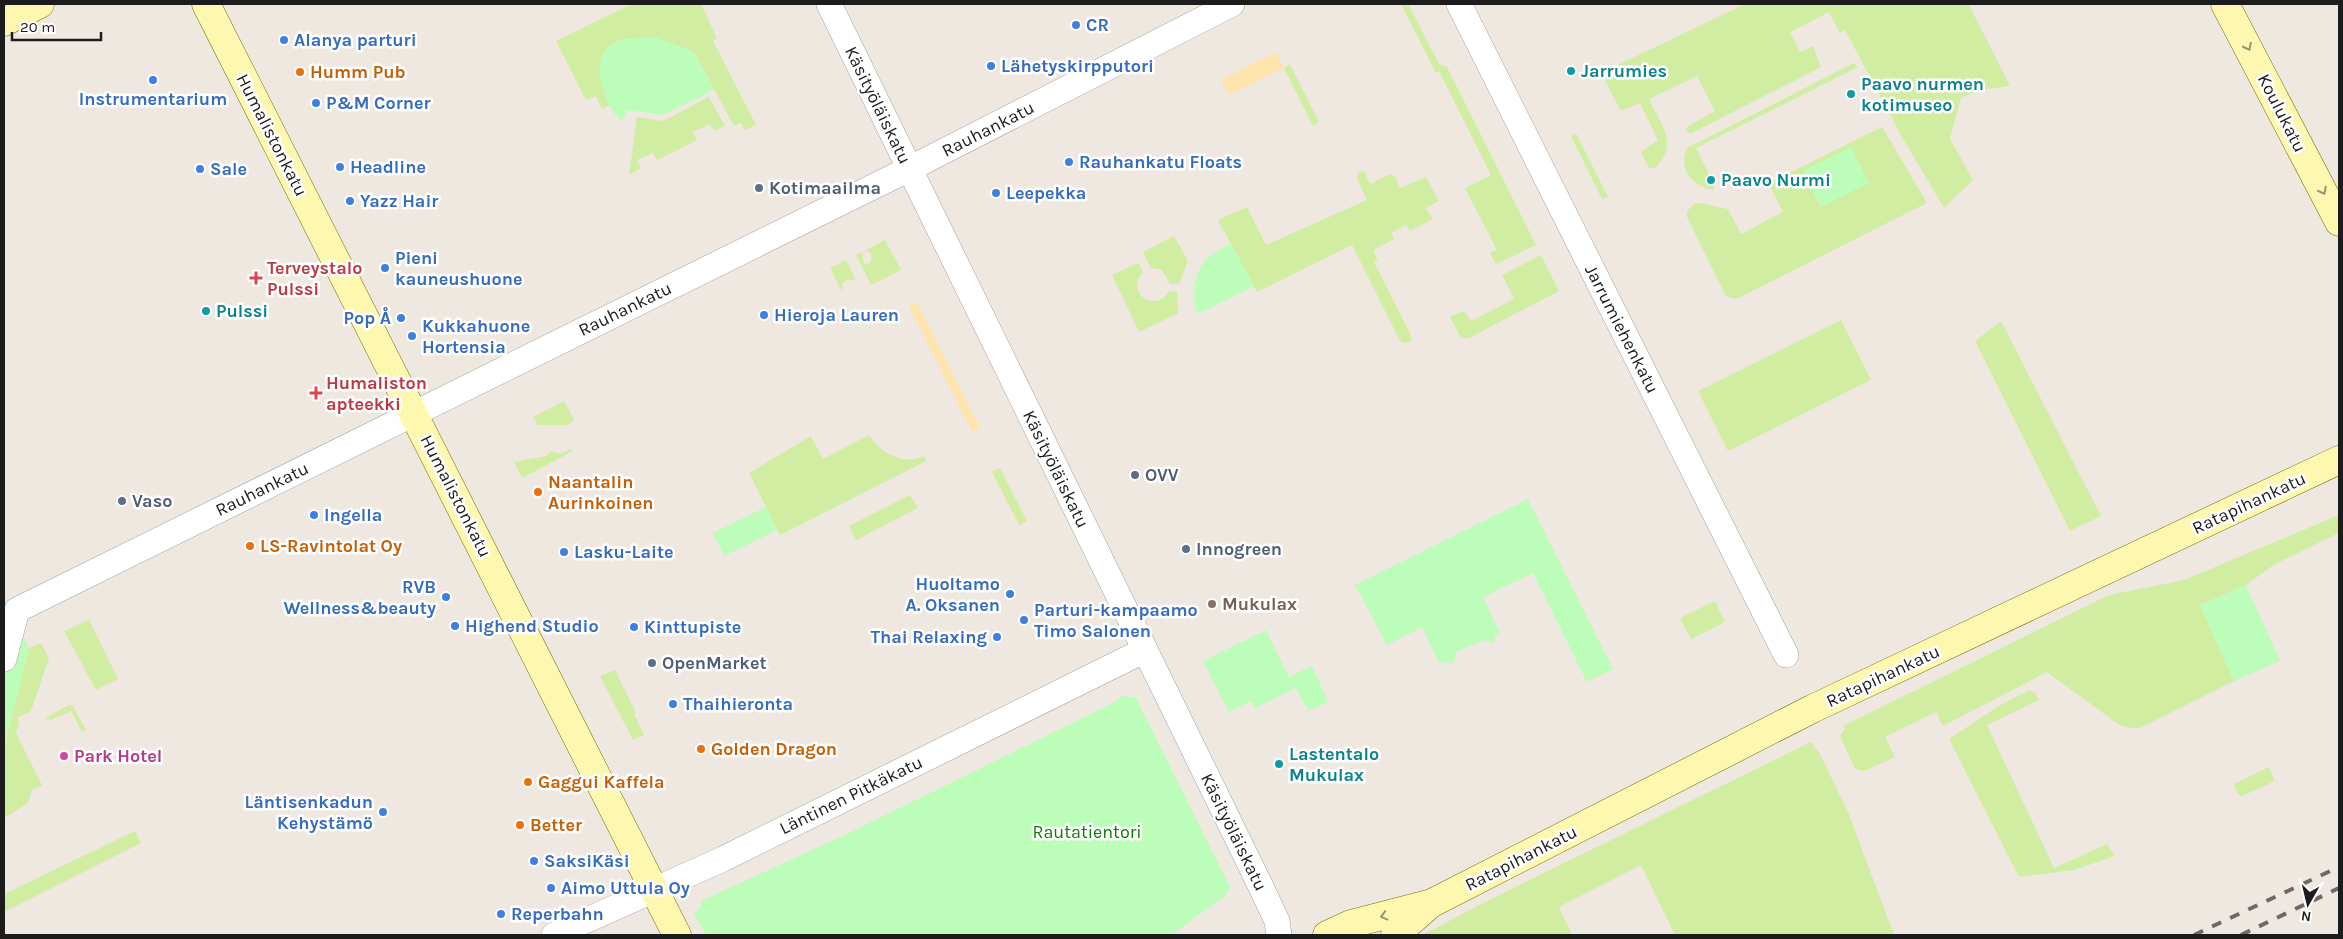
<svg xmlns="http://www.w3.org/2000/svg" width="2343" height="939" viewBox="0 0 2343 939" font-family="Karla,sans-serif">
	<rect width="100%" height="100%" fill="#eee8e0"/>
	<g fill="#d1eda2">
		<path d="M632 4H701L717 38 713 41 756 125 745 130 741 123 734 126 694 52 616 41C592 62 599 80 610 105L602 109 596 96 586 100 556 41Z"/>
		<path d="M1401 4H1408L1439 64 1447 67 1536 245 1496 264 1490 253 1497 250 1465 188 1491 175 1439 71 1436 73Z"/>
		<path d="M1745 4H1970L1969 5 2010 86 1980 90 1961 98 1950 139 1973 180 1944 208 1902 137 1845 30 1840 33 1829 12 1790 32 1800 52 1813 46 1821 67 1690 134 1686 130 1687 127 1715 111 1697 76 1649 99C1660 124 1680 143 1655 168H1649L1641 152 1658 140 1640 103 1621 111 1601 73Z"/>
		<path d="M1854 63 1858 67 1696 148 1714 185V190C1692 186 1678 170 1687 148Z"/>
		<path d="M1290 64 1319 122 1313 126 1284 68Z"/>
		<path d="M709 97 725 126 714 131 710 124 693 132 697 140 657 160 653 153 637 160 641 168 629 175 637 117 663 121Z"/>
		<path d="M1882 127 1927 203 1736 299 1726 296 1687 217V211L1695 203H1699L1728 209 1741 234 1783 212 1770 187 1771 182Z"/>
		<path d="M1576 133 1608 197 1602 199 1571 136Z"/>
		<path d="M1364 171 1370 184 1390 174 1395 176 1400 188 1426 177 1439 201 1426 208 1433 219 1410 231 1406 225 1391 233 1394 239 1373 250 1378 260 1374 262 1411 335V341L1405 343 1400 341 1352 245 1257 292 1218 220 1247 207 1266 245 1367 200 1357 179 1358 173Z"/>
		<path d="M1174 236 1188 261 1179 284H1170L1162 270 1151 268 1143 252Z"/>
		<path d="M885 240 901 270 871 285 856 255 862 252 864 264 867 265 871 261V254L866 250Z"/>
		<path d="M1541 255 1559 291 1469 338H1461L1450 317 1464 311 1471 321 1514 299 1502 275Z"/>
		<path d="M846 260 856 280H847L843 283 842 292 830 268Z"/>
		<path d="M1138 263 1143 272C1124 292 1156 315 1169 291L1177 292 1178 313 1139 332 1112 275Z"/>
		<path d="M1841 320 1871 380 1728 451 1698 391Z"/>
		<path d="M2001 321 2101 516 2070 531 1975 341Z"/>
		<path d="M564 401 574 420 567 425H538L533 417Z"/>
		<path d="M869 435C880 453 903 466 924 456L926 461 780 535 749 473 811 436 823 459Z"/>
		<path d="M571 449 573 451 522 478 514 462 546 456 551 451 560 454Z"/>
		<path d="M1000 468 1027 521 1019 525 992 472Z"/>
		<path d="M910 495 918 508 856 540 849 526Z"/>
		<path d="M2339 515V533L2275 564 2246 585 2200 605 2234 681 2140 728H2129L2118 724 2047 672 1943 726 1936 712 1885 737 1895 757 1864 771 1855 769 1840 736 1845 729 1843 726 2109 595 2184 580Z"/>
		<path d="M1715 601 1725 622 1691 639 1680 618Z"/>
		<path d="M89 620 118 679 96 690 64 631Z"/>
		<path d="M41 643 49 658 31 711 17 718 19 723 16 733 42 785 32 790 28 803 4 818V748L29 648Z"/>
		<path d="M615 670 636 713 634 714 644 735 633 740 600 676Z"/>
		<path d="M2029 690 2035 693 2039 700 1987 725 2054 868 2107 844 2115 856 2074 870 2019 877 1949 739 1997 707Z"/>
		<path d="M69 705H72L86 730 82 732 71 711 51 720 45 718Z"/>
		<path d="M1811 742 1820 754 1848 812 1894 935H1675L1641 865 1559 907 1572 935H1422L1491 899Z"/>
		<path d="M2269 767 2274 780 2271 783 2242 796 2238 794 2234 784Z"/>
		<path d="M135 831 141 843 4 912V894Z"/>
	</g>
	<g fill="#ffe3ad">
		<path d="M1276 52 1284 68 1229 95 1221 80Z"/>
		<path d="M917 302 980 428 972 432 909 306Z"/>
	</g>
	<g fill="#bcfdb9">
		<path d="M637 38H657L694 52 714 90 663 115 627 110 624 119 620 120C603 103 586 52 618 41 623 38 631 39 637 38Z"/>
		<path d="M1851 147 1869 183 1821 207 1803 171Z"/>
		<path d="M1231 244 1254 286 1198 314C1190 297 1194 268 1210 256 1216 251 1224 248 1231 244Z"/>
		<path d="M1528 499 1613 669 1587 682 1533 573 1483 597 1500 633 1495 635 1494 643 1483 640 1456 652 1453 664 1445 661 1440 664 1422 627 1387 645 1355 585Z"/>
		<path d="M766 507 777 530 724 556 713 533Z"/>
		<path d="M2246 585 2280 661 2234 681 2200 605Z"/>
		<path d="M4 594 29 648 4 748Z"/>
		<path d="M1266 630 1289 677 1312 666 1328 702 1308 711 1296 688 1255 708 1251 701 1229 712 1203 661Z"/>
		<path d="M1121 696 1136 698 1230 887 1224 897 1171 935H706L694 913 701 908V901L847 834 1117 701Z"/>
	</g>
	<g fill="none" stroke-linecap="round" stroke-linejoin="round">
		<g stroke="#a3a3a3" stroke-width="26">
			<g id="street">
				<path d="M829 4 1263 891 1277 921 1279 935"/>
				<path d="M1459 4 1786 655"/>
				<path d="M4 659 17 610 909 169 1232 4"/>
				<path d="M554 935 723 859 1145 650"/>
			</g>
		</g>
		<g stroke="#757200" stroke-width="29">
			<g id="secondary">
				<path d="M206 4 677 935"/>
				<path d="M2225 4 2339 222"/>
				<path d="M4 22 40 4"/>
				<path d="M1327 935 1351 924 1432 903 1812 709 2339 460"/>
				<path d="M1395 935 1427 907"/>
			</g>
		</g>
		<use href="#street" stroke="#fff" stroke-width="25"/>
		<use href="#secondary" stroke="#fdf7af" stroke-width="28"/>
		<g stroke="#6a6a6a" stroke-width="4" stroke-dasharray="10 10" stroke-linecap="butt">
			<path d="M2194 935 2339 867"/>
			<path d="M2241 935 2339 888"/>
		</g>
	</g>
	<defs><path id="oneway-chevron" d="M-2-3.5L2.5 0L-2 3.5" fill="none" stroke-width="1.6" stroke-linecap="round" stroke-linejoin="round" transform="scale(1.25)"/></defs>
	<g stroke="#98946d">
		<use href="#oneway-chevron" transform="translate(2248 47) rotate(63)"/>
		<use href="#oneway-chevron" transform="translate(2323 191) rotate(62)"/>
		<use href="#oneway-chevron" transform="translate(1384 916) rotate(165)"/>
	</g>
	<g fill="#3f7fe0" stroke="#fff" stroke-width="2">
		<circle cx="1076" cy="25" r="5"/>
		<circle cx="284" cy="40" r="5"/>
		<circle cx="991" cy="66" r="5"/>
		<circle cx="153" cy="80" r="5"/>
		<circle cx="316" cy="103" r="5"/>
		<circle cx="1069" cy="162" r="5"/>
		<circle cx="340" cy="167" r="5"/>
		<circle cx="200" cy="169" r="5"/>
		<circle cx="996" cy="193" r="5"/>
		<circle cx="350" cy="201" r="5"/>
		<circle cx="385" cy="268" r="5"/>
		<circle cx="764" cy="315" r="5"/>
		<circle cx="401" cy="318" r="5"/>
		<circle cx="412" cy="336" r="5"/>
		<circle cx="314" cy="515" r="5"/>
		<circle cx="564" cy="552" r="5"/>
		<circle cx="1010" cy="594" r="5"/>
		<circle cx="446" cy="597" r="5"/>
		<circle cx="1024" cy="620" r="5"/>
		<circle cx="455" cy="626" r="5"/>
		<circle cx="634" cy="627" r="5"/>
		<circle cx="997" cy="637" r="5"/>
		<circle cx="673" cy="704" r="5"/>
		<circle cx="383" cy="812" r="5"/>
		<circle cx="534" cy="861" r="5"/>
		<circle cx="551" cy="888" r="5"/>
		<circle cx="501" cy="914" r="5"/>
	</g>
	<g fill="#0f9aa8" stroke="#fff" stroke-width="2">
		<circle cx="1571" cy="71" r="5"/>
		<circle cx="1851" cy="94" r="5"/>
		<circle cx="1711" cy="180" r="5"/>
		<circle cx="206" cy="311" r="5"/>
		<circle cx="1279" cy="764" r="5"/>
	</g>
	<g fill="#e8710a" stroke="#fff" stroke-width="2">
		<circle cx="300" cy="72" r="5"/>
		<circle cx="538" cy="492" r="5"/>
		<circle cx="250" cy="546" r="5"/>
		<circle cx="701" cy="749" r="5"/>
		<circle cx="528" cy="782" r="5"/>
		<circle cx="520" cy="825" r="5"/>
	</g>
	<g fill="#5c6f8a" stroke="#fff" stroke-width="2">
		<circle cx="759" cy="188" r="5"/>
		<circle cx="1135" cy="475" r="5"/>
		<circle cx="122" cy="501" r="5"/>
		<circle cx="1186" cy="549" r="5"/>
		<circle cx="652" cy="663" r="5"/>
	</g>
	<g fill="#e0444e" stroke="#fff" stroke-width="2">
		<path d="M253.5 270.5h5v5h5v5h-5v5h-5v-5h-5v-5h5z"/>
		<path d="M313.5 385.5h5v5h5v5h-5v5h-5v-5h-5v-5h5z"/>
	</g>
	<circle fill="#8d6e63" stroke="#fff" stroke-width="2" cx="1212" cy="604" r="5"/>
	<circle fill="#d1479c" stroke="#fff" stroke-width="2" cx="64" cy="756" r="5"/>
	<g text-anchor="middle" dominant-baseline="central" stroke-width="5" stroke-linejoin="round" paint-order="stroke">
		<g font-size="18" font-weight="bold" fill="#366cbe" stroke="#fff" text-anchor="start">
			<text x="1086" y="25">CR</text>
			<text x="294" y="40">Alanya parturi</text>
			<text x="1001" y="66">Lähetyskirpputori</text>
			<text x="153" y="99" text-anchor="middle">Instrumentarium</text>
			<text x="326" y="103">P&amp;M Corner</text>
			<text x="1079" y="162">Rauhankatu Floats</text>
			<text x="350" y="167">Headline</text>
			<text x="210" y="169">Sale</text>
			<text x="1006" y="193">Leepekka</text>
			<text x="360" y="201">Yazz Hair</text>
			<text x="395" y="258">Pieni<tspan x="395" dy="21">kauneushuone</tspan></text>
			<text x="774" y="315">Hieroja Lauren</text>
			<text x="391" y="318" text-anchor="end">Pop Å</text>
			<text x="422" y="326">Kukkahuone<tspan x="422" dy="21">Hortensia</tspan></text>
			<text x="324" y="515">Ingella</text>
			<text x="574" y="552">Lasku-Laite</text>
			<text x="1000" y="584" text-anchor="end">Huoltamo<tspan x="1000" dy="21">A. Oksanen</tspan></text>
			<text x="436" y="587" text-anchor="end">RVB<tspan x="436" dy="21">Wellness&amp;beauty</tspan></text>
			<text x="1034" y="610">Parturi-kampaamo<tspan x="1034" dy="21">Timo Salonen</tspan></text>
			<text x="465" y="626">Highend Studio</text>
			<text x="644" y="627">Kinttupiste</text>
			<text x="987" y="637" text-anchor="end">Thai Relaxing</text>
			<text x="683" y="704">Thaihieronta</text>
			<text x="373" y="802" text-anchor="end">Läntisenkadun<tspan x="373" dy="21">Kehystämö</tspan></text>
			<text x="544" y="861">SaksiKäsi</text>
			<text x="561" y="888">Aimo Uttula Oy</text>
			<text x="511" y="914">Reperbahn</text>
		</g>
		<g font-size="18" font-weight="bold" fill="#0d838f" stroke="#fff" text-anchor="start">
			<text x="1581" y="71">Jarrumies</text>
			<text x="1861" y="84">Paavo nurmen<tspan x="1861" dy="21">kotimuseo</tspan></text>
			<text x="1721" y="180">Paavo Nurmi</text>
			<text x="216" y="311">Pulssi</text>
			<text x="1289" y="754">Lastentalo<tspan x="1289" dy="21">Mukulax</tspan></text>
		</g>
		<g font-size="18" font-weight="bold" fill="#c56008" stroke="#fff" text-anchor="start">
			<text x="310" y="72">Humm Pub</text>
			<text x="548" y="482">Naantalin<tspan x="548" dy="21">Aurinkoinen</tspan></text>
			<text x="260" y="546">LS-Ravintolat Oy</text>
			<text x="711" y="749">Golden Dragon</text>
			<text x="538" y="782">Gaggui Kaffela</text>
			<text x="530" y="825">Better</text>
		</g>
		<g font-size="18" fill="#1c1c1c" stroke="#fff">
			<text transform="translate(878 105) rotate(64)">Käsityöläiskatu</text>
			<text transform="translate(2282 113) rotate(63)">Koulukatu</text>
			<text transform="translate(988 129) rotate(-27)">Rauhankatu</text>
			<text transform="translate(272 135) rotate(63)">Humalistonkatu</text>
			<text transform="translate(625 309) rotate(-26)">Rauhankatu</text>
			<text transform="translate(1622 329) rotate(63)">Jarrumiehenkatu</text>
			<text transform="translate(1056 469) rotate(64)">Käsityöläiskatu</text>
			<text transform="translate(262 489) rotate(-26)">Rauhankatu</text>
			<text transform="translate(456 496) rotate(63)">Humalistonkatu</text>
			<text transform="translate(2249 503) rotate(-25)">Ratapihankatu</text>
			<text transform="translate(1883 676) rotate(-25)">Ratapihankatu</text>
			<text transform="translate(851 795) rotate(-26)">Läntinen Pitkäkatu</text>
			<text transform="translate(1234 832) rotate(64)">Käsityöläiskatu</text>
			<text transform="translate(1521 858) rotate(-27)">Ratapihankatu</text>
		</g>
		<g font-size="18" font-weight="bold" fill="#4e5e75" stroke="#fff" text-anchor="start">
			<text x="769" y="188">Kotimaailma</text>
			<text x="1145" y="475">OVV</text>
			<text x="132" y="501">Vaso</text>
			<text x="1196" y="549">Innogreen</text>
			<text x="662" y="663">OpenMarket</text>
		</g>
		<g font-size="18" font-weight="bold" fill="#be3a42" stroke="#fff" text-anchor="start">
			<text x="267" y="268">Terveystalo<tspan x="267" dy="21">Pulssi</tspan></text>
			<text x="326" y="383">Humaliston<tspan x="326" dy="21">apteekki</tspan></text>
		</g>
		<g font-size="18" font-weight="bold" fill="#785e54" stroke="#fff" text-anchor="start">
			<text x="1222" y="604">Mukulax</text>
		</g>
		<g font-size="18" font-weight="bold" fill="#b23c85" stroke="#fff" text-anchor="start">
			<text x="74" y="756">Park Hotel</text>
		</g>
		<g font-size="18" fill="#0a7f04" stroke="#fff">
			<text x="1087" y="832">Rautatientori</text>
		</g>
	</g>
	<rect width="2343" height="939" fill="none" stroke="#1c1c1c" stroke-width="10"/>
	<g transform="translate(2308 904) rotate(188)" stroke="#ffffff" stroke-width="4" paint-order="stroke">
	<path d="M0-4L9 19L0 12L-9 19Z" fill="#1c1c1c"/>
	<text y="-8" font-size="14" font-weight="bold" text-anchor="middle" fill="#1c1c1c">N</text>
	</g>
	<path d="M12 32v8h89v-8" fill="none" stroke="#1c1c1c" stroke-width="2.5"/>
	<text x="20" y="32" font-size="15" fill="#1c1c1c" stroke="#ffffff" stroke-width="4" paint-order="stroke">20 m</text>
</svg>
